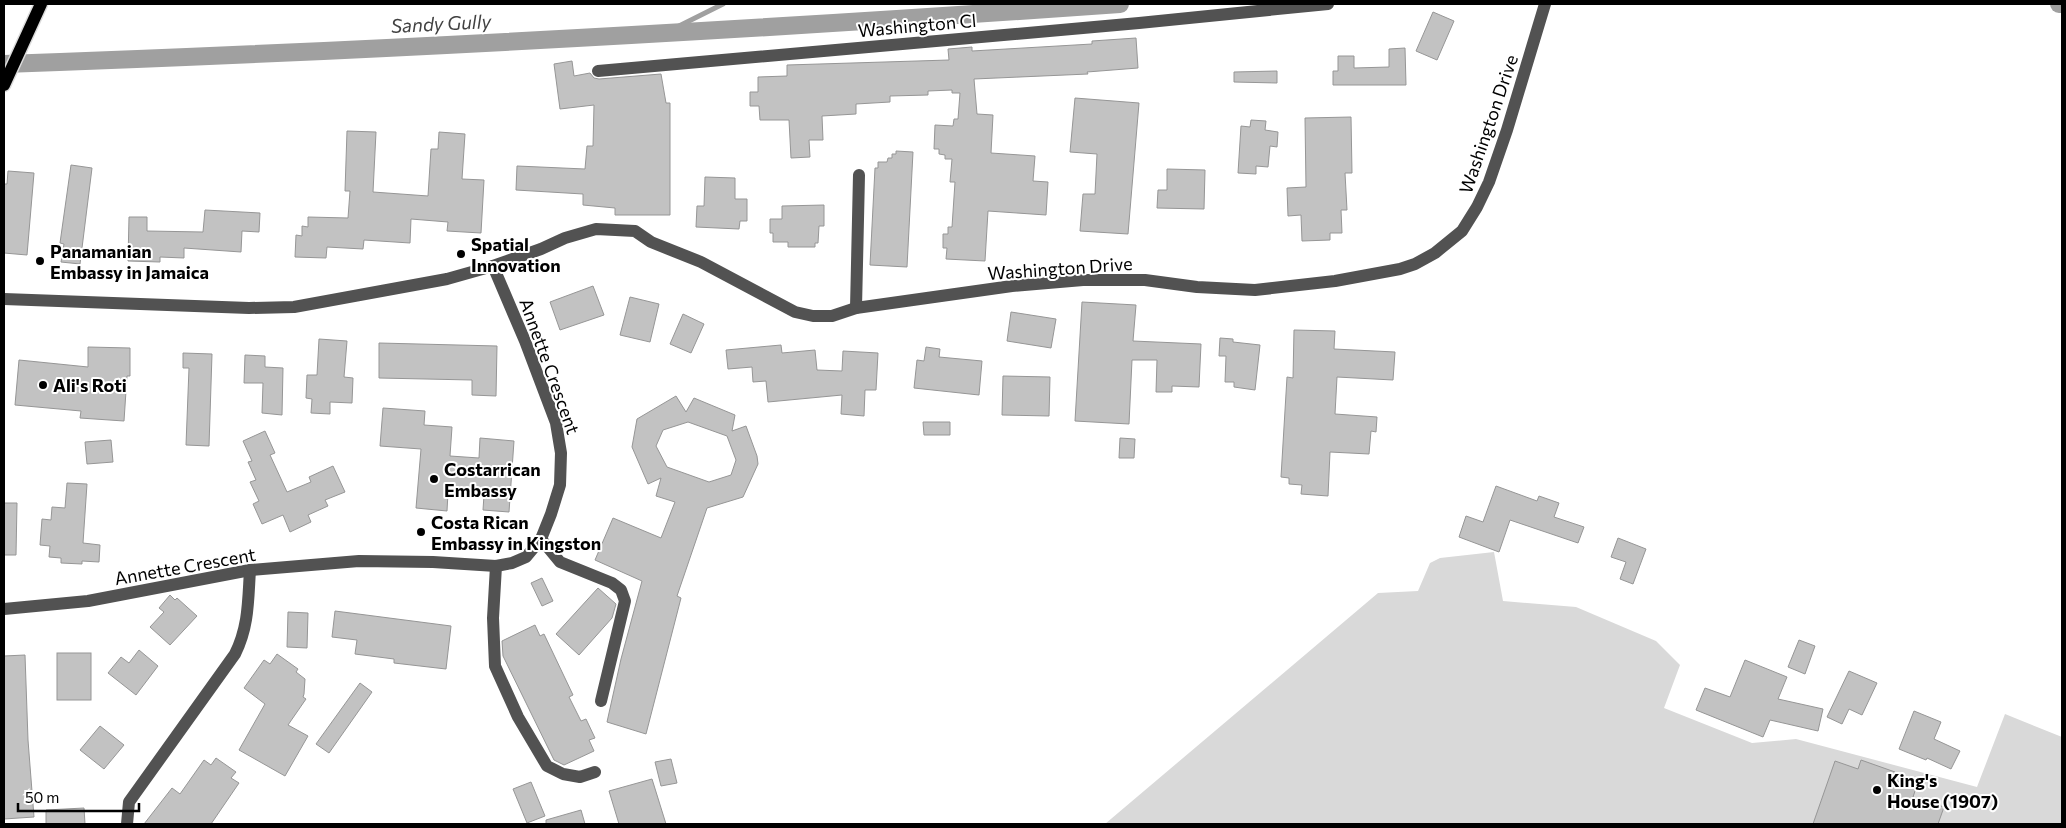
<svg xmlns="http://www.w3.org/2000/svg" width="2066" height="828" viewBox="0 0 2066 828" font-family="Commissioner,sans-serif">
	<rect width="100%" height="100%" fill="#fff"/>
	<path fill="#d9d9d9" d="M1494 552 1503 601 1576 607 1656 641 1680 665 1664 708 1752 743 1796 739 1977 787 2005 714 2062 737V824H1105L1378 593 1418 591 1430 563 1440 558Z"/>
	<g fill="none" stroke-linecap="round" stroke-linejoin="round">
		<path stroke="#a0a0a0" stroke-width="5" d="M667 32 723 4"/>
		<g stroke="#a0a0a0" stroke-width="18">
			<path d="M2059 4H2062"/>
			<path d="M4 64C376 51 749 30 1120 4"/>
		</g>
	</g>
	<g fill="#c2c2c2" stroke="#969696" fill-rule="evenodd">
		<path d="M1433 12 1454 21 1437 60 1416 51Z"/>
		<path d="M1136 38 1138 68 1087 72 1088 74 974 79 977 114 993 115 991 153 1035 156 1033 181 1048 182 1046 215 988 211 985 261 946 259 947 248H943V234H948V227H952L955 182H950L952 159H945V155L939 154V149H934L935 125 953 126 954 119H958L960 93H952V90L928 91V95L890 96V102L856 104V114L822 116 823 140H809L810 157 791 158 789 120H760L759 106H750V92H758V77L787 76V65L949 60 948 49 972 47V51L1092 44V41Z"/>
		<path d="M1405 48 1406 85H1333V71H1338V56H1354V68L1389 67V49Z"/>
		<path d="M572 61 574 76 590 73 594 78 599 79 661 74 666 103H670V215H615V208L583 205V194L516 190 517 166 585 169 587 146H593L594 105 560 109 554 64Z"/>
		<path d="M1277 71V83L1234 82V72Z"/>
		<path d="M1075 98 1139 103 1128 234 1080 231 1083 194H1095L1097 154 1070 152Z"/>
		<path d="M1351 117 1352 173H1345L1347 210H1341L1342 233H1330V240L1302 241 1301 215 1288 216 1287 188 1306 187 1305 118Z"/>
		<path d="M1251 120 1266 121 1265 130 1278 132 1277 147 1270 146 1268 167 1256 166V174L1238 173 1241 126 1250 127Z"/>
		<path d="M347 131 376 132 373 192 428 196 431 149H438L439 132 465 134 462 179 484 180 481 233 447 231 448 222 411 219 410 243 364 240 363 249 327 247 326 258 295 257 296 235 302 236V226L308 227V217L348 218 350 191H345Z"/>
		<path d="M896 151 913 152 907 267 870 265 875 168H878V162H887L888 158H892V154H896Z"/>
		<path d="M71 165 92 168 80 264 61 262 64 244 60 243Z"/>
		<path d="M1167 169 1205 170 1204 209 1157 208 1158 190H1167Z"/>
		<path d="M8 171 34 173 27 255 4 253V184H7Z"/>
		<path d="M705 177 735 178V199H747V221H740L739 229 696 227 697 206H704Z"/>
		<path d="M824 205V226H819L818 243H815V247H788V242H773V233H770V219H782V206Z"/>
		<path d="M205 210 260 213 259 232 242 231 241 252 184 248V258L160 257V262L128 261 129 217H147V231L203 232Z"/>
		<path d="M593 286 604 315 560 330 550 302Z"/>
		<path d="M630 297 659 304 650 342 620 335Z"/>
		<path d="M1082 302 1136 305 1133 341 1201 344 1199 387 1172 386V392H1156L1157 360H1132L1129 424 1075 421Z"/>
		<path d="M1011 312 1056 319 1051 348 1007 341Z"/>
		<path d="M683 314 704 324 691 353 670 344Z"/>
		<path d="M1294 330 1335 331 1334 349 1395 352 1393 380 1337 377 1335 414 1377 417 1376 432 1371 431 1369 454 1330 452 1328 496 1301 494 1302 485 1289 484V478L1281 477 1287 377 1293 378Z"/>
		<path d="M1220 338 1233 339V342L1260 345 1255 390 1234 387V382H1225L1226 356H1219Z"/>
		<path d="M319 339 347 341 344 377 353 378 352 403 330 402V414L311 413 312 399 306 398 307 375H317Z"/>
		<path d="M379 343 497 346 496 396 472 395V380L379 378Z"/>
		<path d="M781 345 782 353 815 350 817 370 842 371 843 351 878 353 876 390H865L864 416 841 414 842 395 768 402 766 381 753 382 752 367 728 369 726 350Z"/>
		<path d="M88 347 130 348V376H127L124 421 80 418 81 411 15 405 19 360 88 367Z"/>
		<path d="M926 347 940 349 939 357 982 361 979 395 914 388 917 360 924 361Z"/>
		<path d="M183 353 212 354 209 446 186 445 189 368H183Z"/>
		<path d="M245 355 265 356V367L283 368 282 415 262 413 263 383H244Z"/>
		<path d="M1003 376 1050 377 1049 416 1002 415Z"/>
		<path d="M676 396 686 412 694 398 735 415 732 431 746 426 757 456 758 464 743 497 707 508 677 596 681 598 646 734 607 722 621 659 642 581 595 560 613 518 661 538 675 502 656 496 661 478 648 484 632 447 637 419ZM688 422 727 436 736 460 731 475 709 482 667 467 656 446 663 430Z"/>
		<path d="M383 408 425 411 424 425 452 427 450 456 479 458 480 438 514 441 509 512 483 510 484 495 448 493 447 511 416 508 421 449 380 446Z"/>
		<path d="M923 422H950V435H924Z"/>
		<path d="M265 431 275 453 270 455 287 492 311 482 309 477 333 466 345 492 325 500 328 506 308 515 311 522 290 532 283 515 262 524 253 504 259 501 250 482 256 480 248 462 252 461 243 441Z"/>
		<path d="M1120 438 1135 439 1134 458H1119Z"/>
		<path d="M111 440 113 462 87 464 85 442Z"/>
		<path d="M67 483 87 484 83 543 100 545 99 562 82 561V564L61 563V558L49 557 50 546 40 545 42 519 51 520 52 507 65 508Z"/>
		<path d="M1496 486 1537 501 1539 496 1559 503 1554 517 1584 527 1578 543 1510 520 1499 552 1459 537 1466 516 1483 522Z"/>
		<path d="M4 503H17L16 555H4Z"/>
		<path d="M1618 538 1646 549 1633 584 1620 579 1626 562 1611 557Z"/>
		<path d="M542 578 553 601 542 606 531 583Z"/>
		<path d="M598 588 616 604 612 618 579 655 556 634Z"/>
		<path d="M170 595 175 600 177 598 197 616 170 645 150 627 164 612 159 608Z"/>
		<path d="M335 611 451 626 446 669 394 663V659L355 654 357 640 332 637Z"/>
		<path d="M288 612 308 613 307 648 287 647Z"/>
		<path d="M535 625 540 636 544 634 573 695 569 697 581 721 586 719 595 738 589 740 594 751 564 765 554 760 503 656 502 641Z"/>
		<path d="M1799 640 1815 646 1805 674 1788 667Z"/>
		<path d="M139 650 158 666 136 695 108 673 121 657 129 663Z"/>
		<rect x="57" y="653" width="34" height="47"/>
		<path d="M277 654 298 669 296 672 305 679 304 694 303 697 306 699 288 725 308 736 285 776 239 750 265 704 244 688 264 660 270 664Z"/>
		<path d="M25 655 28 740 34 817 4 819V656Z"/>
		<path d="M1745 660 1787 677 1778 699 1823 709 1818 731 1770 720 1763 737 1696 710 1705 688 1730 697Z"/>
		<path d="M1849 671 1877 683 1862 715 1849 709 1842 724 1827 717Z"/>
		<path d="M360 683 372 692 329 753 316 744Z"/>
		<path d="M1914 711 1941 722 1934 739 1960 751 1951 769 1927 758 1926 760 1899 749Z"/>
		<path d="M100 726 124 745 104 769 80 750Z"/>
		<path d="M216 758 236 772 231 778 239 783 211 824H144L172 788 180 794 204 760 211 765Z"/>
		<path d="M671 759 677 783 661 786 655 762Z"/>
		<path d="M1861 760 1895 772 1892 779 1916 788 1913 797 1944 807 1938 824H1813L1835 761 1858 769Z"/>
		<path d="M652 779 666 824H619L609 791Z"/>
		<path d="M531 782 545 816 527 823 513 789Z"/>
		<path d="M84 808 85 824H46V810Z"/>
		<path d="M581 810 585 824H546V820Z"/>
	</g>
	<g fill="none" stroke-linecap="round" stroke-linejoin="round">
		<g stroke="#dbdbdb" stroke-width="15">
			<path id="major" d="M4 85 41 4"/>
		</g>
		<g stroke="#525252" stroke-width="12">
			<path d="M598 71 1139 23 1328 4"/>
			<path d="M4 299 249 308 294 307 447 279 493 266 541 249 565 238 596 229 635 231 651 242 701 262 795 312 813 316H832L856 308 1012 286 1083 280H1145L1197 287 1255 290 1335 281 1400 269 1415 264 1435 253 1462 231 1477 207 1489 182 1507 130 1545 4"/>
			<path d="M856 308 859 175"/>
			<path d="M541 539 560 562 612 583 621 590 625 601 601 701"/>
			<path d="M496 566 493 618 495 666 518 717 547 766 563 774 580 777 595 772"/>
			<path d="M4 609 88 601 250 570 359 561 433 562 496 566 512 563 526 557 541 539 551 514 560 485 561 453 556 423 525 341 493 266"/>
			<path d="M127 824 129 802 235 654C249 626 248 600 250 570"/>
		</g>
		<use href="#major" stroke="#000" stroke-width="12"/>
	</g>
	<g fill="#000" stroke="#fff" stroke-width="2">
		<circle cx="461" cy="254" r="5"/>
		<circle cx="40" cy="261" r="5"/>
		<circle cx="43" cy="385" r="5"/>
		<circle cx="434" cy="479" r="5"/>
		<circle cx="421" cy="532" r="5"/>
		<circle cx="1877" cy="790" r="5"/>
	</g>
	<g text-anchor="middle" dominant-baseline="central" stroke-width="4" stroke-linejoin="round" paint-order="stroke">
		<g font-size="18" fill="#000" stroke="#fff">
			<text transform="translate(917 25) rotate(-5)">Washington Cl</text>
			<text transform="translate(1488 124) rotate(-71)">Washington Drive</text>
			<text transform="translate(1060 268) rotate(-4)">Washington Drive</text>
			<text transform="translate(550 366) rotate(70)">Annette Crescent</text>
			<text transform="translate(185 566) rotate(-10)">Annette Crescent</text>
		</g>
		<g font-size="18" font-weight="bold" fill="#000" stroke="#fff" text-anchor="start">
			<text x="471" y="244">Spatial<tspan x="471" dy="21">Innovation</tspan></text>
			<text x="50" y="251">Panamanian<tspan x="50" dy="21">Embassy in Jamaica</tspan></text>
			<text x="53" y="385">Ali's Roti</text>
			<text x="444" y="469">Costarrican<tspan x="444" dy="21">Embassy</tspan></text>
			<text x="431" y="522">Costa Rican<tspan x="431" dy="21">Embassy in Kingston</tspan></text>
			<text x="1887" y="780">King's<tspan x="1887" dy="21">House (1907)</tspan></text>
		</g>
		<g font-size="19" font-style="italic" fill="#414141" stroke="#fff">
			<text transform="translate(441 23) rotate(-3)">Sandy Gully</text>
		</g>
	</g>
	<rect width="2066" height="828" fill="none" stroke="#000000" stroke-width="10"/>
	<path d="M18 803v8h121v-8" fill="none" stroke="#000000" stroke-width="2.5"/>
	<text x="25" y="803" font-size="15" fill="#000000" stroke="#ffffff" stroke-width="4" paint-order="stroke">50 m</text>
</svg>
